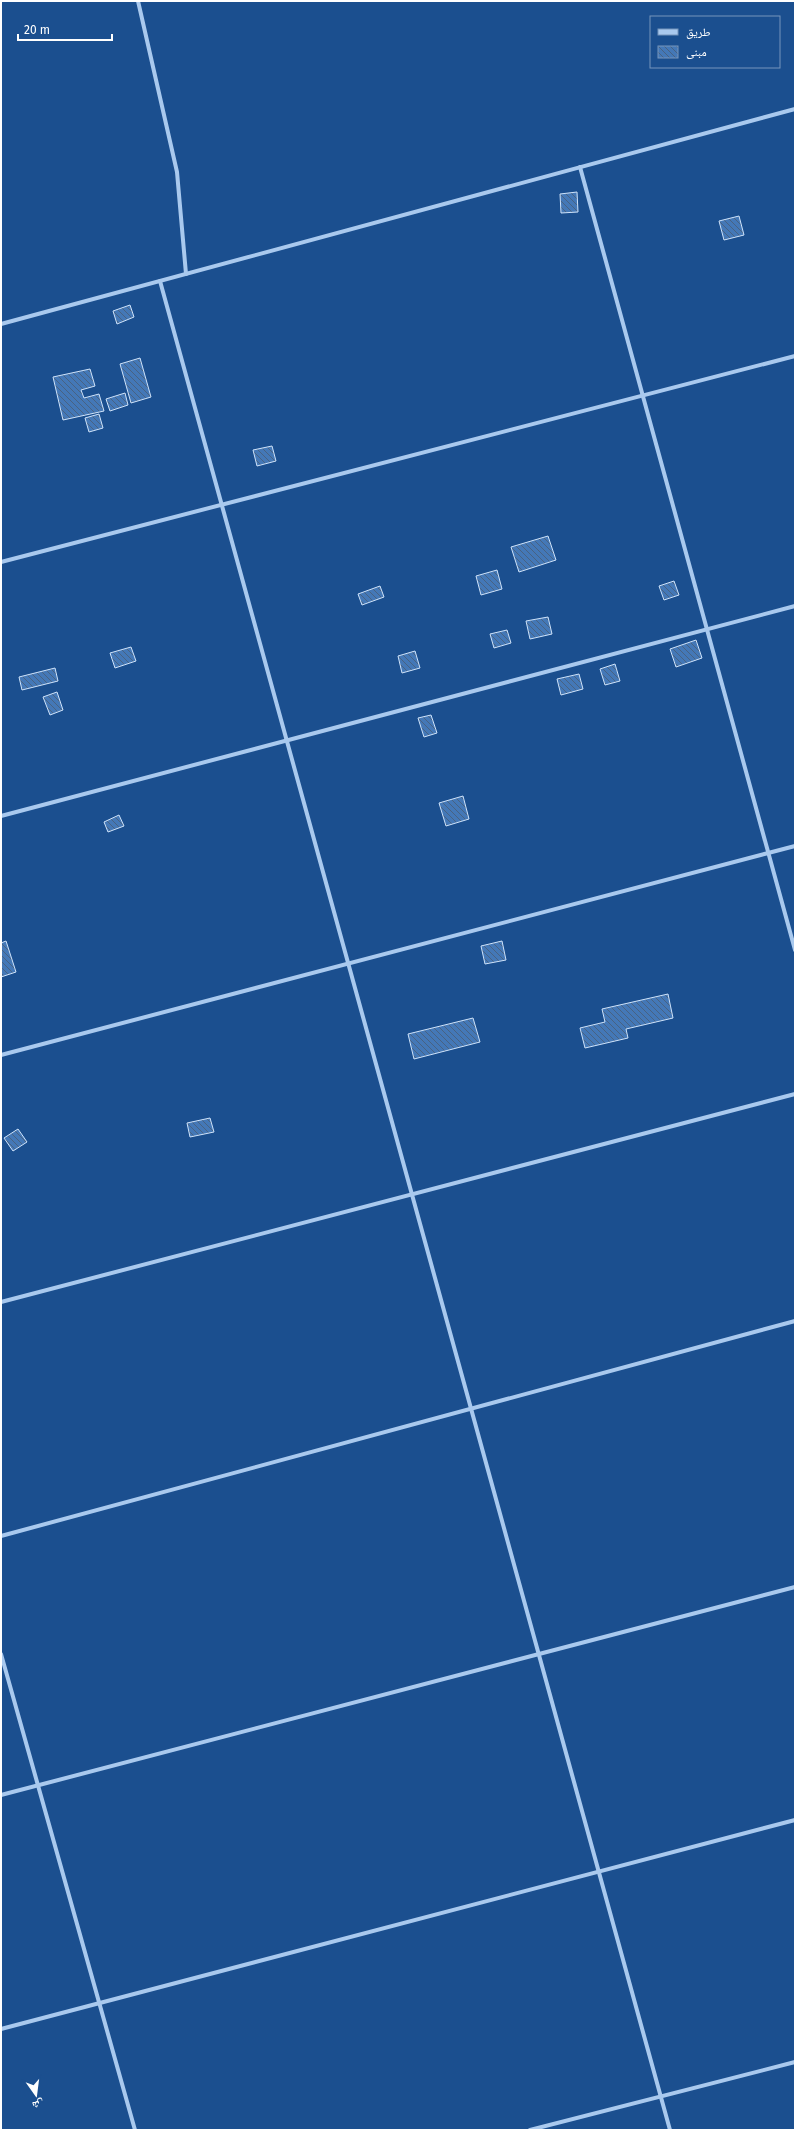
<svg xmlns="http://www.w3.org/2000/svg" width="796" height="2131" viewBox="0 0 796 2131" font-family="'Fira Sans','Noto Naskh Arabic',sans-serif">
	<defs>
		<pattern id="building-back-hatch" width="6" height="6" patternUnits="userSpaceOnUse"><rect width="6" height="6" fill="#4478b7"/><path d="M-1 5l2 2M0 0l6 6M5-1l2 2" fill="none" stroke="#486282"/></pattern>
	</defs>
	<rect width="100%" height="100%" fill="#1b4f8f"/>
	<g fill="url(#building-back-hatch)" stroke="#cfe3fa">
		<path d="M577 192 578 212 561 213 560 194Z"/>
		<path d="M739 216 744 235 724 240 719 221Z"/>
		<path d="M130 305 134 317 117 324 113 311Z"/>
		<path d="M140 358 151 397 131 403 120 364Z"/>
		<path d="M90 369 95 386 81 390 84 398 99 394 104 411 63 420 53 377Z"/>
		<path d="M125 393 128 405 110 411 106 399Z"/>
		<path d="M99 414 103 428 89 432 85 418Z"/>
		<path d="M272 446 276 461 257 466 253 450Z"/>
		<path d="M548 536 556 560 519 572 511 547Z"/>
		<path d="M497 570 502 589 481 595 476 576Z"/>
		<path d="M674 581 679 595 664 600 659 586Z"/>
		<path d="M380 586 384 597 362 605 358 594Z"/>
		<path d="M548 617 552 634 530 639 526 621Z"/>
		<path d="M507 630 511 643 494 648 490 634Z"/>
		<path d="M696 640 702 658 676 667 670 649Z"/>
		<path d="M131 647 136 661 115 668 110 653Z"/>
		<path d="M415 651 420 668 402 673 398 656Z"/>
		<path d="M615 664 620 681 605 685 600 669Z"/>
		<path d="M55 668 58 681 22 690 19 677Z"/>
		<path d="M579 674 583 689 561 695 557 679Z"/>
		<path d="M57 692 63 710 50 715 43 697Z"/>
		<path d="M431 715 437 733 424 737 418 718Z"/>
		<path d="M463 796 469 819 446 826 439 803Z"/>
		<path d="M119 815 124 826 108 832 104 822Z"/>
		<path d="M6 941 16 972 1 977V943Z"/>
		<path d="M502 941 506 960 485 964 481 946Z"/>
		<path d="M668 994 673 1018 626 1029 628 1038 585 1048 580 1028 605 1022 602 1009Z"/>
		<path d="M473 1018 480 1042 414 1059 408 1034Z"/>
		<path d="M210 1118 214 1132 190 1137 187 1123Z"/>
		<path d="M18 1129 27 1142 13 1151 4 1138Z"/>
	</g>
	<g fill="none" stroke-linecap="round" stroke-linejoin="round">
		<g stroke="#a9c9ee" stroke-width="4">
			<path d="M138 1 177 172 186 274"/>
			<path d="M580 167 795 950"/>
			<path d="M160 281 670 2130"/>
			<path d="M1 324 795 109"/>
			<path d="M1 562 795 356"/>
			<path d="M1 816 795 606"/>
			<path d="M1 1055 795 846"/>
			<path d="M1 1302 795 1094"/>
			<path d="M1 1536 795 1321"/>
			<path d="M1 1654 135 2130"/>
			<path d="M1 1795 795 1587"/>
			<path d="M1 2029 795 1820"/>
			<path d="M530 2130 795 2062"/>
		</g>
	</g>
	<rect width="796" height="2131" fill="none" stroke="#ffffff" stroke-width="4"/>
	<rect x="650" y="16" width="130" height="52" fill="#1b4f8f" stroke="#7695bc"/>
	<rect x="658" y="29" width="20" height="6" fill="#a9c9ee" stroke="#7695bc"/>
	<text x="686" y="36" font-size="12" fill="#ffffff">طريق</text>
	<rect x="658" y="46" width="20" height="12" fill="url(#building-back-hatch)" stroke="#7695bc"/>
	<text x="686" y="56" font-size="12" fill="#ffffff">مبنى</text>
	<g transform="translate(36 2095) rotate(166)" stroke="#1b4f8f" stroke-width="3" paint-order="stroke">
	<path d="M0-3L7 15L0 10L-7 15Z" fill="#ffffff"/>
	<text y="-6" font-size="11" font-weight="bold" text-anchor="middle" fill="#ffffff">ش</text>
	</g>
	<path d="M18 34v6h94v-6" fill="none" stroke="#ffffff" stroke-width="2"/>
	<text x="24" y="34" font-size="12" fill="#ffffff" stroke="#1b4f8f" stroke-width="3" paint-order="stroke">20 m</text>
</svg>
